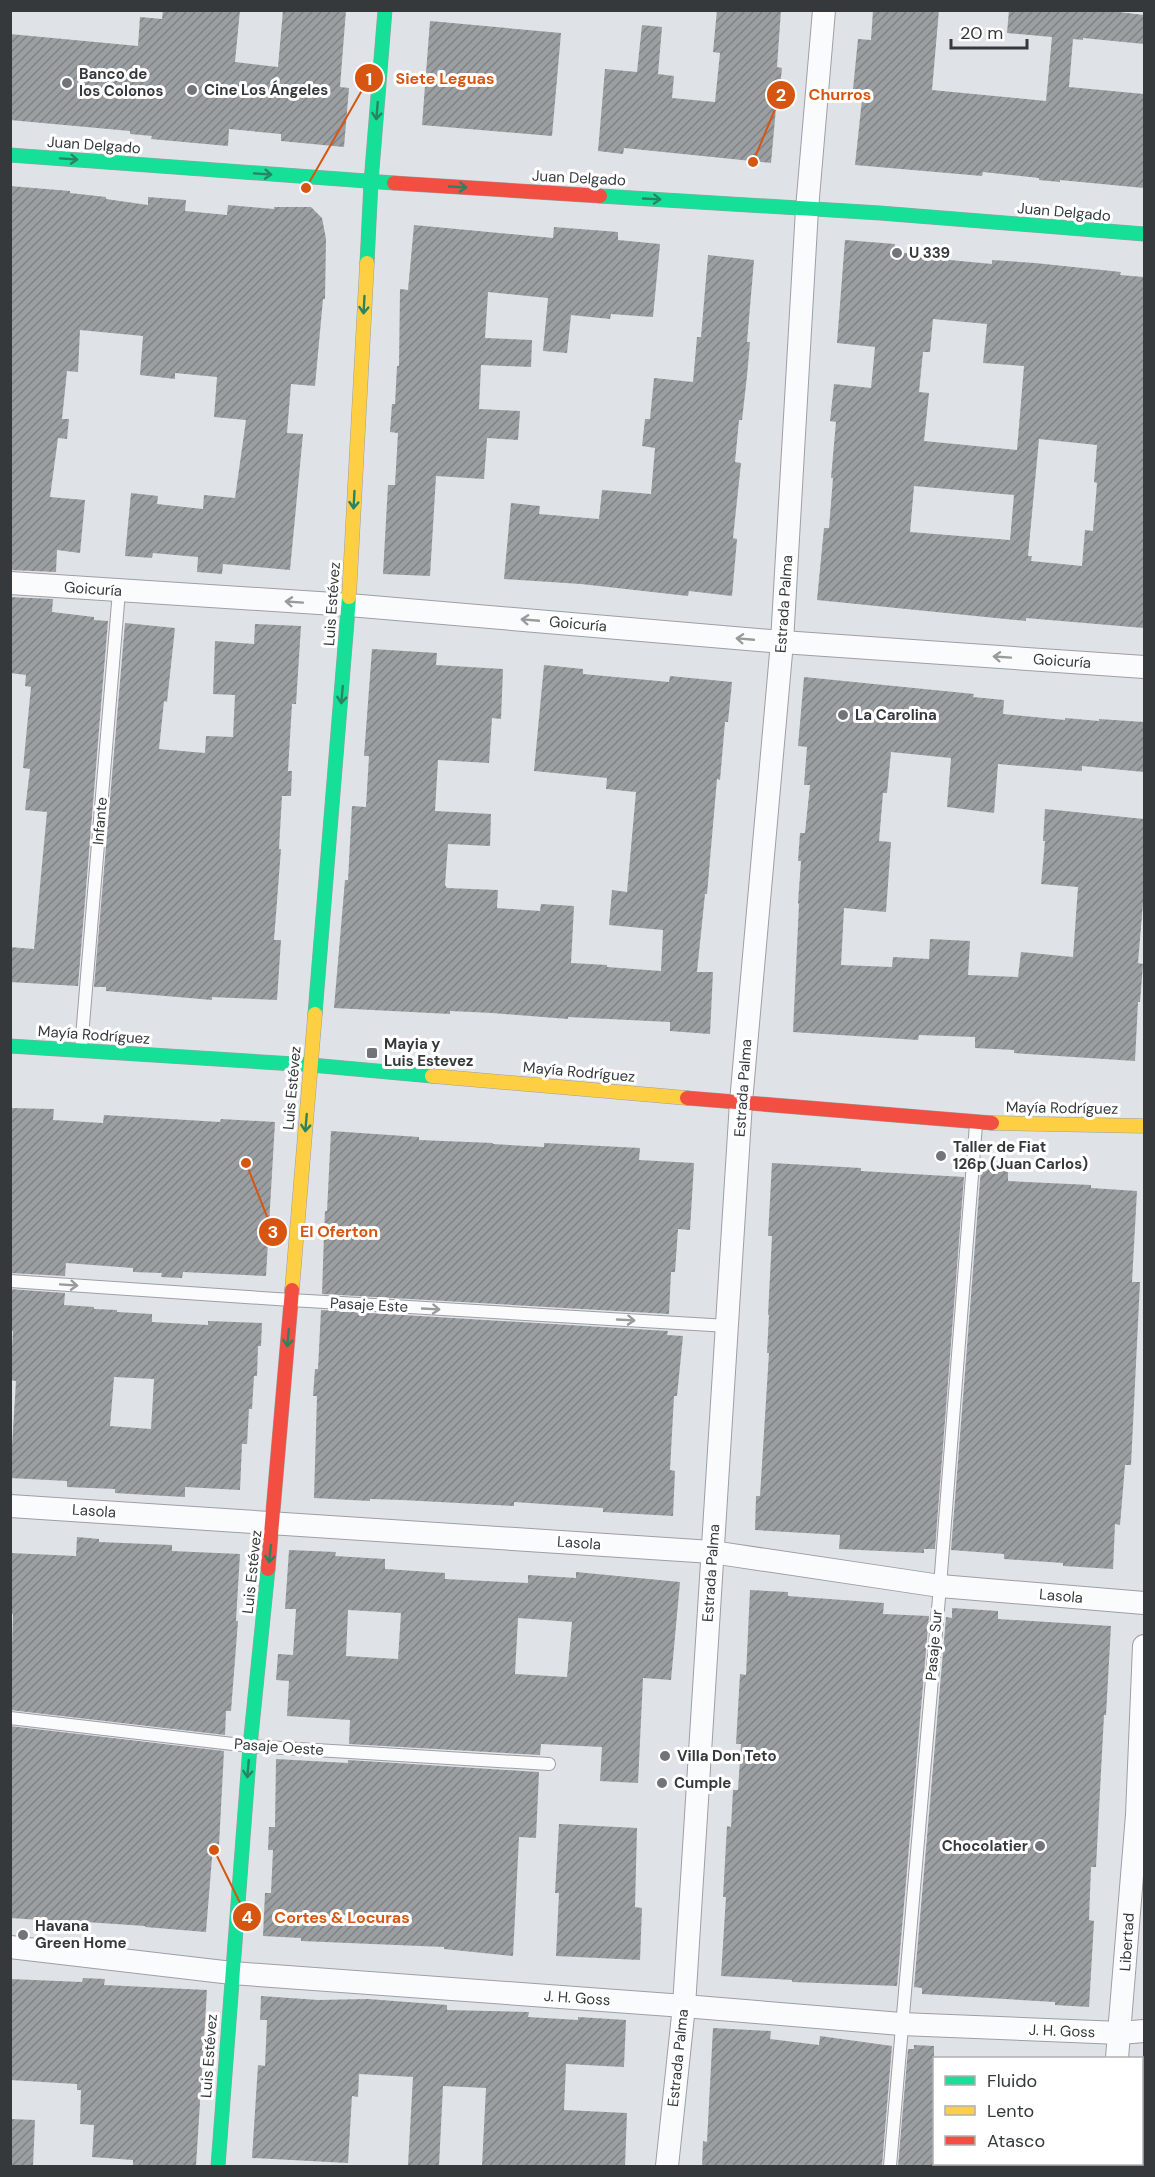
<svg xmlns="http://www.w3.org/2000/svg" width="1155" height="2177" viewBox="0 0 1155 2177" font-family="'DM Sans',sans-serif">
	<defs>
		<pattern id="building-hatch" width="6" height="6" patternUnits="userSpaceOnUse" patternTransform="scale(1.5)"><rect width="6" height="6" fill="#9c9fa2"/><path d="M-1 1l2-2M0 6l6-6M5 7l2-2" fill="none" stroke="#808385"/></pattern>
	</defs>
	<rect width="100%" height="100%" fill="#dfe3e8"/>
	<g fill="url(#building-hatch)" fill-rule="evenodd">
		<path d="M163 10H240L235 62 278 67 283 10H346L340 87 349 88 344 147 281 141V134L229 129 228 146 151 139 152 136 130 134V131L10 120V34L138 46 140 17 162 19Z"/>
		<path d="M717 10H781L777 67 782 68 779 97H777L771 163 624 148 623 154 598 151 605 69 637 72 642 25 662 27 658 74 674 76 672 98 715 102 720 53 713 52Z"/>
		<path d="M873 10H939L932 90 1046 101 1052 37 1007 33 1009 10H1102L1144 15V44L1083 38V40L1073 39 1069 87 1144 94V188L1060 180V182L1039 180V178L983 172 982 176 855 165 863 90 853 89 858 39 871 40Z"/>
		<path d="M430 21 561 33 552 136 422 125Z"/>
		<path d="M10 186 70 191V193L106 197V199L148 205V197L186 200 185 211 227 215 228 205 274 209V207H311L322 218 326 239 325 299H323L315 386 291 384 287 433 303 434 290 570 223 564 222 574 197 572 198 557 153 553 152 558 125 556 131 493 158 496 157 504 203 509 204 495 235 498 246 420 214 417 217 377 175 373V379L140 375 143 336 80 330 78 372 67 371 62 419H69L67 439 58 438 50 497 85 500 80 553 57 550 56 572 10 570Z"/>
		<path d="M414 225 553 238 554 227 618 232V240L660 244 653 317 611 314 610 319 571 315 567 353 543 351 548 298 488 292 485 338 532 340 531 367 481 365 479 409 520 411 518 440 487 438 484 479 436 476 430 576 383 574 388 485H395L398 433 390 432 392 404H395L397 366H399L400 289 408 290Z"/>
		<path d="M845 240 895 244 894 252 950 257V260L992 264V260L1035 263 1121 272 1120 275 1144 277V628L1026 618V621L817 600 824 528H829L833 478H831L836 422 830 421 834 384 871 388 875 347 837 343ZM933 319 987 324 983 363 1024 366 1017 450 924 441 929 393 919 392 923 352H930ZM1039 439 1097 445 1094 482 1097 483 1093 531 1085 530 1082 566 1031 561 1032 556H1028ZM914 486 1014 495 1010 540 910 532Z"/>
		<path d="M708 255 754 260 747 342H750L747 376 742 420H739L735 462 741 463 733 538 737 539 732 596 689 591 688 596 581 584 504 579 511 503 540 506 539 514 599 519 602 490 651 494 655 448 642 446 645 419H650L654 378 693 382 697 337H701Z"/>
		<path d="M10 597 53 599 52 612 94 617V620L108 621 78 986 10 982V947L34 949 47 812 25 810 30 769 23 768 31 687 25 686 26 675 10 673Z"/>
		<path d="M125 623 175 628 167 702 164 701 159 749 205 753 206 736 233 737 235 695 213 694 215 641 254 644 255 624 301 626 296 704H292L288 771H292L291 796H282L279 849H281L274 940H281L277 1000 212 997V1000L189 998 106 991V987H94Z"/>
		<path d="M372 649 437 653 436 665 503 669 501 719 492 718 489 763 438 760 435 811 491 814 490 846 448 844 445 885 447 888 498 890 497 908 540 911 541 904 574 906 571 963 607 965V967L661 971 663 930 609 925 612 890 627 892 636 792 606 789 607 778 534 771 544 665 583 669V674L669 682 670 676 732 682 728 722H725L720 780 717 779 707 894H705L697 972H713L710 1034 670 1031V1022L568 1017V1019L492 1013 450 1011V1014L334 1008 345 880H348L352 806 366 807 369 756H364Z"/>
		<path d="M804 677 974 694 973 697 1004 700 1003 714 1065 720V718L1099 721V719L1144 722V772L1082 766V771L998 764 994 813 947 807 951 758 891 752 887 793H883L879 841 891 842 886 912 844 908 841 965 892 967 893 957 929 959 930 939 970 941 968 975 1018 977 1021 952 1073 957 1078 887 1041 884 1045 841H1043L1045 809 1144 819V891L1138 963 1143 964 1140 1002H1138L1135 1061 1014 1053V1050L975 1048V1037L919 1035 918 1040 793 1032 799 904 798 903 801 861H798L800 833H805L810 785H804L807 747 798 746Z"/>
		<path d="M10 1108 54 1109 53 1120 103 1123 104 1115 220 1122 221 1119 275 1122 266 1276 183 1272 182 1278 161 1277 162 1273 133 1272V1268L66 1263 65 1276 10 1273Z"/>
		<path d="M331 1131 419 1137V1140L493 1143V1144L544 1147V1143L640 1148 639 1160 694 1163 690 1230 678 1229 675 1272H671L669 1314 322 1294 324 1234 325 1211H327Z"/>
		<path d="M772 1163 861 1168V1171L964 1177 935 1549H924V1553L839 1549 840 1535 755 1530 756 1496H760L769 1353H767L769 1315H768L772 1236H768Z"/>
		<path d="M981 1168 1008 1170V1181L1091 1185V1188L1137 1191 1132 1282H1140L1131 1465H1125L1120 1525 1115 1524 1113 1569 1063 1566V1563L1004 1559V1554L951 1550Z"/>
		<path d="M10 1289 65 1293 64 1305 94 1307V1309L117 1310V1312L152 1314V1322L208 1325V1321L262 1323 261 1346H258L257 1376H254L252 1409H249L247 1444H242L240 1490 185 1487V1497L148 1495 115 1493V1489L67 1487V1481L10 1478 16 1381 10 1380 13 1331 10 1330ZM114 1377 154 1379 151 1429 110 1426Z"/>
		<path d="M321 1310 668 1331 667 1335 683 1336 677 1396H674L670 1470 675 1471 673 1516 603 1512V1508L514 1502V1506L402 1500 370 1499V1501L314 1498 317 1396H313L315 1369H318Z"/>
		<path d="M77 1537 99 1539V1542L172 1545V1551L240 1554 236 1621H238L231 1711H226L225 1735 10 1710 13 1614H10V1553L76 1556Z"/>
		<path d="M289 1550 336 1552 335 1556 385 1559V1569L445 1573V1579L528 1583V1575L576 1578V1572L680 1582 671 1680 643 1678 638 1783 600 1781 602 1747 541 1744 540 1755 349 1744 350 1720 287 1716 289 1681 276 1680 278 1654 293 1655 296 1609H285ZM348 1610 401 1613 398 1659 346 1656ZM518 1618 572 1622 567 1677 515 1674Z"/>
		<path d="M750 1590 788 1592V1596L884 1603 883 1614 929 1616 897 1986 792 1982V1980L721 1976 726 1897H723L727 1826 731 1827 733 1790H738L741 1744H736L740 1674 746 1675Z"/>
		<path d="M952 1608 998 1611V1619L1111 1626 1106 1715H1104L1096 1867H1091L1089 1920 1094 1921 1089 2007 1055 2005V2002L922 1994V1988L914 1987 946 1617 952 1618Z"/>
		<path d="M10 1726 224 1751 219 1845H213L206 1932 145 1927V1926L71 1921V1924L41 1922V1920L10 1918Z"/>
		<path d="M276 1759 348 1763V1760L539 1772 536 1838 519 1837 513 1956 444 1949V1947L301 1941V1938L263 1936 265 1893H271L273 1850H268L269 1827H275Z"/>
		<path d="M559 1824 637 1828 635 1907 642 1908 640 1960 556 1956 559 1893H555Z"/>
		<path d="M83 1978 105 1979 104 1985 207 1990 196 2166H133V2160L92 2157 94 2125 80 2124 81 2090H77V2084L10 2080V1979L82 1982Z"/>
		<path d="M261 1996 318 2000 368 1999 447 2005V2010L529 2012 528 2017 578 2020V2017L626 2020 624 2067 566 2064 564 2110 627 2113 625 2166H482L486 2088 443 2086 439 2166 408 2165 413 2077 359 2074 358 2097 352 2096 348 2163 252 2158 258 2065 265 2066 267 2020H260Z"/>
		<path d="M713 2028 771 2031 770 2039 819 2045 820 2036 892 2046 882 2166H702L703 2141 707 2142Z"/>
		<path d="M914 2045 934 2046V2166H898L908 2049H914Z"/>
		<path d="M10 2119 35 2120 33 2166H10Z"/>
	</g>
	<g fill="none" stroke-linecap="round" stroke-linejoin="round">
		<g stroke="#9c9fa3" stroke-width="14">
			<g id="lane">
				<path d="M81 1049 119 591"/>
				<path d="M10 1281 291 1300 728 1326"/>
				<path d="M10 1718 250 1746 549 1764"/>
				<path d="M890 2166 940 1586 976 1124"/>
			</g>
		</g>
		<g stroke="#9c9fa3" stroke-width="24">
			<g id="street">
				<path d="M10 583 349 605 782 642 1144 667"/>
				<path d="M10 1506 712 1552 940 1586 1144 1603"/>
				<path d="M10 1947 232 1973 684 2006 901 2024 1120 2033 1144 2031"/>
				<path d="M1117 2058 1137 1815 1144 1646"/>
				<path d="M667 2166 684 2006 741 1102 782 642 807 209 824 10"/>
				<path d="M1107 2166V2164"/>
			</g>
		</g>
		<g stroke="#9c9fa3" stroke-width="15">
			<g id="fast">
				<path d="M10 155 394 183"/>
				<path d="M600 196 880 213 1144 234"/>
				<path d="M367 263 371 182 385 10"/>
				<path d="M315 1014 349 597"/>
				<path d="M10 1046 311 1065 432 1076"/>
				<path d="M218 2166 250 1746 268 1569"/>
			</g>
		</g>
		<g stroke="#9c9fa3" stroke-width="15">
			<g id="slow">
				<path d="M349 597 367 263"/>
				<path d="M432 1076 687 1098"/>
				<path d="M992 1123 1144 1126"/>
				<path d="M292 1290 315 1014"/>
			</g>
		</g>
		<g stroke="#9c9fa3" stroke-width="15">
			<g id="jam">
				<path d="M394 183 600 196"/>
				<path d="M687 1098 992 1123"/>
				<path d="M268 1569 292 1290"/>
			</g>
		</g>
		<use href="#lane" stroke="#fafbfc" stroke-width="12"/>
		<use href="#street" stroke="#fafbfc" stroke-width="22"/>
		<use href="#fast" stroke="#16e098" stroke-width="14"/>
		<use href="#slow" stroke="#ffcf43" stroke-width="14"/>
		<use href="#jam" stroke="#f24e42" stroke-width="14"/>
	</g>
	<defs><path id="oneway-shaft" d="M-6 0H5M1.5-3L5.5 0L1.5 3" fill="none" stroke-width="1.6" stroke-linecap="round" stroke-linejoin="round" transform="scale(1.5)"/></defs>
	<g stroke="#288465">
		<use href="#oneway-shaft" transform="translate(377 111) rotate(95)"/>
		<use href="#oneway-shaft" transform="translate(69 159) rotate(4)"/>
		<use href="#oneway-shaft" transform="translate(263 174) rotate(4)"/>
		<use href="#oneway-shaft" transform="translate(458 187) rotate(3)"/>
		<use href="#oneway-shaft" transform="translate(652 199) rotate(3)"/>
		<use href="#oneway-shaft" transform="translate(364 305) rotate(93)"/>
		<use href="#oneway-shaft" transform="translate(354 500) rotate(93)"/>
		<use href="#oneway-shaft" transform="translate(342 695) rotate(95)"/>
		<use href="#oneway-shaft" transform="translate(306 1123) rotate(95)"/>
		<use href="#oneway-shaft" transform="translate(288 1338) rotate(95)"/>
		<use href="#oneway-shaft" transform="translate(270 1554) rotate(96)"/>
		<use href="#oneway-shaft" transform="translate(248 1769) rotate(95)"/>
	</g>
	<g stroke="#989a9c">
		<use href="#oneway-shaft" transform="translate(294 602) rotate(-176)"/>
		<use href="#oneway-shaft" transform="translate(530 620) rotate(-175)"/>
		<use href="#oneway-shaft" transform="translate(745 639) rotate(-175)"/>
		<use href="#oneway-shaft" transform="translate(1002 657) rotate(-176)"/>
		<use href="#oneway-shaft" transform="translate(69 1285) rotate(4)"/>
		<use href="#oneway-shaft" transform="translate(431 1309) rotate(3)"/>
		<use href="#oneway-shaft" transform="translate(626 1320) rotate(3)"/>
	</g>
	<g fill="#717478" stroke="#fff" stroke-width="2">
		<circle cx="67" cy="83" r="6"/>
		<circle cx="192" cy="90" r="6"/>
		<circle cx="897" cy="253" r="6"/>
		<circle cx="843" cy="715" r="6"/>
		<rect x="366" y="1047" width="12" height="12" rx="3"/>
		<circle cx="941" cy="1156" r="6"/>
		<circle cx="665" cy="1756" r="6"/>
		<circle cx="662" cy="1783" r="6"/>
		<circle cx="1040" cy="1846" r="6"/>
		<circle cx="23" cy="1935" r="6"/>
	</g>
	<g text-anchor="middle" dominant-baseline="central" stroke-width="6" stroke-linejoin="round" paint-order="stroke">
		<g font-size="15" font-weight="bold" fill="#36393c" stroke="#fff" text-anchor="start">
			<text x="79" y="74">Banco de<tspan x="79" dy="17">los Colonos</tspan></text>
			<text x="204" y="90">Cine Los Ángeles</text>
			<text x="909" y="253">U 339</text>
			<text x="855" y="715">La Carolina</text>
			<text x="384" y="1044">Mayia y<tspan x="384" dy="17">Luis Estevez</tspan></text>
			<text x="953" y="1147">Taller de Fiat<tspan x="953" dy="17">126p (Juan Carlos)</tspan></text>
			<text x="677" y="1756">Villa Don Teto</text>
			<text x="674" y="1783">Cumple</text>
			<text x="1028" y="1846" text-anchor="end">Chocolatier</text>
			<text x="35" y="1926">Havana<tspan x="35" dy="17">Green Home</tspan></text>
		</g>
		<g font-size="15" fill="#36393c" stroke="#fff">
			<text transform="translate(94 145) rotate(4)">Juan Delgado</text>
			<text transform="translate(579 178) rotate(3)">Juan Delgado</text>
			<text transform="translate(1064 212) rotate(5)">Juan Delgado</text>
			<text transform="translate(93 589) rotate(4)">Goicuría</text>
			<text transform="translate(332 604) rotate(-86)">Luis Estévez</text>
			<text transform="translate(784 604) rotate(-86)">Estrada Palma</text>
			<text transform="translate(578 624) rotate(5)">Goicuría</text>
			<text transform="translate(1062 661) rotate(4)">Goicuría</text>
			<text transform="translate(100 821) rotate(-85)">Infante</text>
			<text transform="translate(94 1035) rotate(4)">Mayía Rodríguez</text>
			<text transform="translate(579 1072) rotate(5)">Mayía Rodríguez</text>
			<text transform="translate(292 1088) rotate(-85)">Luis Estévez</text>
			<text transform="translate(743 1088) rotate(-86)">Estrada Palma</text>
			<text transform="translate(1062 1108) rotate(1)">Mayía Rodríguez</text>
			<text transform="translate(369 1305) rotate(3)">Pasaje Este</text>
			<text transform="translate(94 1511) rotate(4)">Lasola</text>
			<text transform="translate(579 1543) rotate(4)">Lasola</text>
			<text transform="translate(252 1572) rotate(-84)">Luis Estévez</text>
			<text transform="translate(711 1573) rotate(-86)">Estrada Palma</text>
			<text transform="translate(1061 1596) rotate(5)">Lasola</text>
			<text transform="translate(934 1645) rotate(-85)">Pasaje Sur</text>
			<text transform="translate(279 1747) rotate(4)">Pasaje Oeste</text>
			<text transform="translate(1127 1942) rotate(-86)">Libertad</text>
			<text transform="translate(577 1998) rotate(4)">J. H. Goss</text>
			<text transform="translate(1062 2031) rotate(2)">J. H. Goss</text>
			<text transform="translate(209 2056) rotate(-86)">Luis Estévez</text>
			<text transform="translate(678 2058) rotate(-84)">Estrada Palma</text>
		</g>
	</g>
	<path fill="none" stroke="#d65611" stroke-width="2" d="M306 188L369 78M753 162L781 95M246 1163L273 1232M214 1850L247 1917"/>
	<g fill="#d65611" stroke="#fff" stroke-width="2">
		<circle cx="306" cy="188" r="6"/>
		<circle cx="753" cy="162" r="6"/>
		<circle cx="246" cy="1163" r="6"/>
		<circle cx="214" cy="1850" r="6"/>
		<circle cx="369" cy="78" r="15"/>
		<circle cx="781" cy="95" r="15"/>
		<circle cx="273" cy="1232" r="15"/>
		<circle cx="247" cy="1917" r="15"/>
	</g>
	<g font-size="18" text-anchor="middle" font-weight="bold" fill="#fff">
		<text x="369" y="85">1</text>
		<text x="781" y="101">2</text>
		<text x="273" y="1238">3</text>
		<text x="247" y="1923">4</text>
	</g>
	<g font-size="16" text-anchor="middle" font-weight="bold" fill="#d65611" stroke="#fff" stroke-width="6" stroke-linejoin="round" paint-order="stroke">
		<text x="445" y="84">Siete Leguas</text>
		<text x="840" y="100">Churros</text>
		<text x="339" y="1237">El Oferton</text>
		<text x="342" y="1923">Cortes &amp; Locuras</text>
	</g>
	<rect width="1155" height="2177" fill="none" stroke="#36393c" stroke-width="24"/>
	<rect x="933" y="2057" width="210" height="108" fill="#ffffff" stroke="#afb0b1" stroke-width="1.5"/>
	<rect x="945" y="2076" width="30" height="9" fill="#16e098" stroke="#afb0b1" stroke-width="1.5"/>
	<text x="987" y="2087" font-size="18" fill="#36393c">Fluido</text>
	<rect x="945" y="2106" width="30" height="9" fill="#ffcf43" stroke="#afb0b1" stroke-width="1.5"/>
	<text x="987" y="2117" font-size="18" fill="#36393c">Lento</text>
	<rect x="945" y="2136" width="30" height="9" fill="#f24e42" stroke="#afb0b1" stroke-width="1.5"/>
	<text x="987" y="2147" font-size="18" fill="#36393c">Atasco</text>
	<path d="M951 39v9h76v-9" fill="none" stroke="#36393c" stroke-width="3"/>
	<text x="960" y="39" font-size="18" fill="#36393c" stroke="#ffffff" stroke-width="4.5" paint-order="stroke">20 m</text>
</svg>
